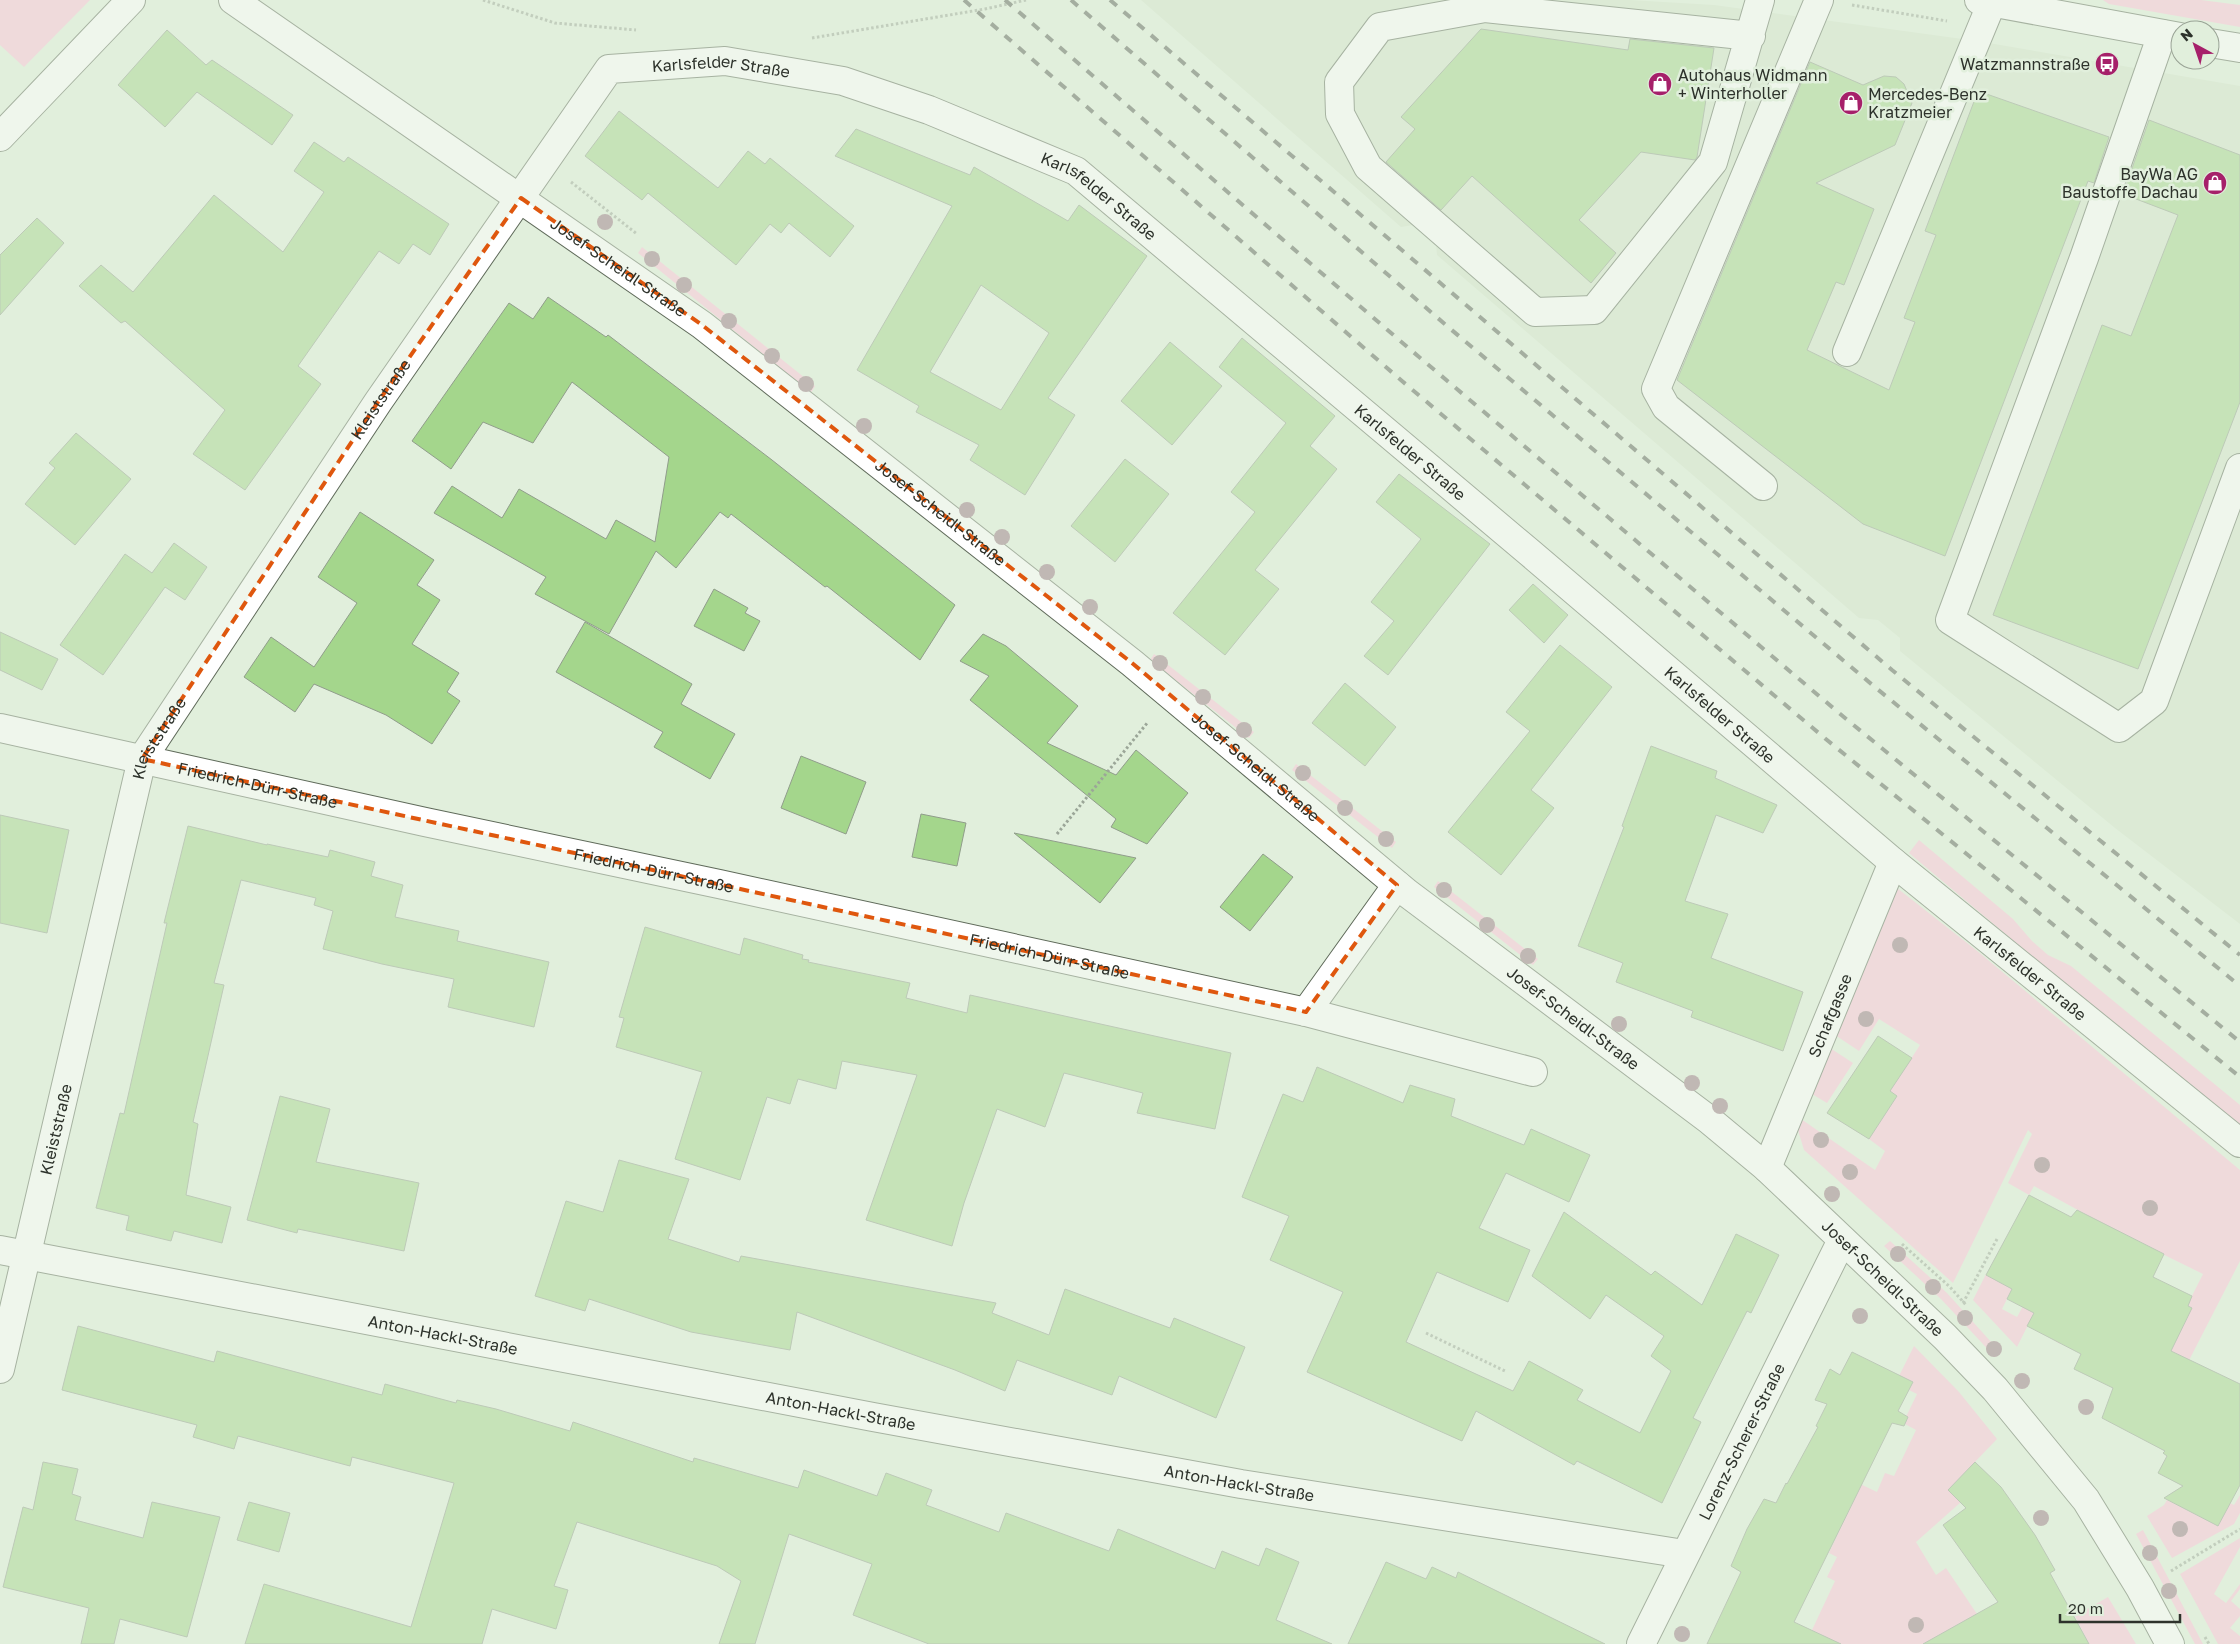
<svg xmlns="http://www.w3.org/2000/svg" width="2240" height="1644" viewBox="0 0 2240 1644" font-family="'Golos Text',sans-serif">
	<rect width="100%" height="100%" fill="#e1efdc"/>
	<path fill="#d4e5cc" d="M1141 0H1630L1714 5 1977 41 2240 86V924L2115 828 1900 651V638L1878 620 1859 618 1437 255 1436 244 1413 225 1401 227Z"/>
	<g fill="#fec2da">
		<path d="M0 0H90L24 67 0 45Z"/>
		<path d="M2103 0H2201L2240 5V27L2109 4Z"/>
		<path d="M642 247 815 386 811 393 638 253Z"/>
		<path d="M1154 654 1254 732 1249 738 1150 660Z"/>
		<path d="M1296 764 1396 842 1392 848 1292 770Z"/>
		<path d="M1919 840 2013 919 2032 941 2048 955 2071 966 2240 1105V1131L1909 853Z"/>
		<path d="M1438 881 1538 959 1533 965 1434 887Z"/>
		<path d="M1897 888 1976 950 2240 1170V1261L2163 1411 2140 1399 2203 1274 2142 1244 2087 1292 2060 1344 2047 1336 2087 1215 2034 1186 2029 1195 2008 1183 2032 1134 2028 1130 1953 1283 1804 1150 1797 1127 1801 1119 1875 1170 1885 1151 1869 1139 1897 1096 1890 1091 1920 1045 1879 1019 1859 1051 1835 1035Z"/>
		<path d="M1830 1048 1853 1063 1827 1103 1812 1094Z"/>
		<path d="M1890 1241 1947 1293 2001 1353 1995 1357 1941 1299 1884 1246Z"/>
		<path d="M1986 1274 2012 1289 2002 1309 2017 1317 2028 1297 2039 1303 2017 1347 1973 1300Z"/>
		<path d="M1914 1346 1959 1392 1997 1439 1948 1490 1961 1502 1916 1542 1936 1575 1946 1568 1977 1614 1954 1644H1818L1822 1635 1812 1630 1835 1581 1827 1577 1837 1557 1829 1553 1847 1514 1854 1481 1877 1492 1885 1473 1894 1476 1916 1430 1903 1423 1917 1394 1909 1390 1913 1382 1899 1376Z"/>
		<path d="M2240 1495V1513L2234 1524 2172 1558 2147 1516 2164 1505 2167 1500 2218 1526 2226 1511 2217 1497 2234 1505Z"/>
		<path d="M2143 1530 2203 1644H2195L2136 1534Z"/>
		<path d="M2240 1538V1547L2214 1594 2226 1603 2240 1584V1589L2231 1601 2240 1609V1616L2230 1628 2240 1636V1644H2218L2180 1574Z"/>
		<path d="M2108 1597 2136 1644H2074L2086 1638 2075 1616Z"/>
	</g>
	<g fill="#a4d68c" stroke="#909d8b" fill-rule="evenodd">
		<path d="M1481 29 1628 50 1630 39 1714 48 1697 157 1695 160 1641 152 1579 220 1616 253 1591 283 1472 176 1441 210 1386 162 1415 129 1401 117Z"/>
		<path d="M167 30 206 65 212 60 293 115 272 145 197 92 165 127 118 85Z"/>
		<path d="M1810 62 1863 85 1884 76 1896 77 1904 84 1912 103 1895 145 1816 183 1874 209 1844 285 1836 282 1807 350 1889 390 1915 322 1904 318 1936 235 1925 231 1978 91 2109 137 2094 183 2088 181 1945 556 1863 524 1677 380Z"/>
		<path d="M619 111 718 188 748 151 765 164 770 158 854 226 830 257 789 223 781 233 770 224 736 265 648 193 642 200 585 156Z"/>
		<path d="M2149 120 2240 155V402L2138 669 1993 615 2102 325 2131 336 2178 215 2123 194Z"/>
		<path d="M856 129 970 175 974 167 1068 221 1079 205 1147 256 1048 398 1075 415 1025 495 970 460 979 445 916 412 919 406 857 370 952 206 835 156ZM981 285 1049 333 1001 410 930 372Z"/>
		<path d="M314 142 344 162 348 157 449 224 430 255 413 244 399 264 379 251 298 366 321 384 245 490 193 454 225 410 125 321 121 323 79 286 101 265 133 292 214 195 283 252 324 192 294 171Z"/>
		<path d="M37 218 64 243 0 315V255Z"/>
		<path d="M548 297 606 337 608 335 772 460 955 605 920 660 827 586 825 587 731 514 728 518 720 512 676 568 656 551 609 634 535 594 546 577 434 513 452 486 502 518 519 489 606 539 616 520 655 542 669 457 572 382 533 443 483 422 451 469 412 441 509 303 533 319Z"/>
		<path d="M1242 338 1335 416 1310 446 1337 469 1255 570 1279 589 1225 655 1173 613 1255 512 1231 492 1286 423 1219 367Z"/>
		<path d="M1170 342 1222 386 1172 445 1121 401Z"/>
		<path d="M76 433 131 479 75 545 25 504 55 468 49 463Z"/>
		<path d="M1125 459 1169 494 1115 562 1071 526Z"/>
		<path d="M1399 474 1490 544 1388 675 1364 656 1394 621 1371 602 1421 539 1376 502Z"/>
		<path d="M360 512 434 560 417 585 440 600 412 644 459 673 447 692 460 701 432 744 386 715 314 684 295 712 244 677 271 637 314 667 357 603 318 577Z"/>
		<path d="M174 543 207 567 185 600 165 587 103 675 60 645 125 554 152 573Z"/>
		<path d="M1533 584 1568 615 1544 643 1509 610Z"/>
		<path d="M714 589 748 608 745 613 760 621 744 651 694 626Z"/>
		<path d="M585 622 692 684 681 704 735 734 710 779 654 747 663 732 556 672Z"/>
		<path d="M0 632 58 659 42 690 0 670Z"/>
		<path d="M983 634 1006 646 1078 706 1047 743 1116 775 1136 750 1188 793 1147 844 1111 827 1116 819 970 700 989 676 960 661Z"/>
		<path d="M1560 645 1612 687 1531 790 1554 808 1501 875 1448 832 1530 731 1506 712Z"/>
		<path d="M1345 683 1396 727 1365 766 1312 723Z"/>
		<path d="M1651 746 1717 771 1715 778 1777 805 1763 833 1716 815 1685 901 1728 914 1711 958 1803 992 1783 1051 1691 1017 1693 1011 1616 982 1623 963 1578 946 1624 827 1622 826Z"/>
		<path d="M801 756 866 782 846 834 781 808Z"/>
		<path d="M921 814 966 823 957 866 912 857Z"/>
		<path d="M0 815 69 830 47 933 0 923Z"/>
		<path d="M188 826 267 845V844L328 857 330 850 375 862 371 876 403 885 395 917 459 931 457 941 549 962 534 1027 448 1007 454 979 382 964 323 949 333 911 314 905 316 898 241 880 214 983 224 985 193 1122 198 1124 186 1195 231 1207 222 1243 174 1231 171 1241 126 1230 129 1216 96 1208 120 1113 124 1114 167 923H164Z"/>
		<path d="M1014 833 1136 858 1100 903Z"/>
		<path d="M1263 854 1293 877 1250 931 1220 907Z"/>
		<path d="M645 927 740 955 744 938 803 955 802 959 809 960 808 962 910 983 906 998 967 1013 970 995 1231 1053 1215 1129 1137 1113 1143 1093 1064 1073 1045 1127 997 1109 964 1203 952 1246 866 1220 917 1075 842 1061 836 1089 798 1079 790 1104 767 1097 740 1180 675 1159 702 1072 616 1047 624 1018 619 1017Z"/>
		<path d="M1878 1036 1912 1058 1890 1091 1897 1096 1869 1139 1827 1113Z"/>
		<path d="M1317 1067 1403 1103 1410 1085 1455 1099 1451 1116 1524 1145 1531 1129 1590 1155 1569 1202 1506 1173 1479 1228 1530 1250 1508 1302 1437 1272 1406 1342 1513 1391 1529 1361 1583 1390 1577 1400 1640 1433 1671 1371 1651 1356 1664 1336 1606 1295 1590 1319 1532 1276 1564 1212 1651 1275 1655 1271 1702 1305 1736 1234 1779 1255 1751 1313 1747 1311 1693 1418 1701 1422 1662 1503 1577 1461 1574 1465 1476 1411 1462 1441 1307 1372 1343 1292 1270 1260 1289 1216 1242 1197 1283 1094 1303 1102Z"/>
		<path d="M280 1096 330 1109 316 1162 419 1183 404 1251 298 1229 297 1233 247 1220Z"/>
		<path d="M619 1160 689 1179 668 1239 739 1262 741 1256 996 1303 992 1313 1049 1335 1065 1289 1170 1328 1174 1318 1245 1347 1216 1418 1119 1376 1112 1395 1017 1360 1005 1391 955 1370 797 1312 790 1350 691 1332 589 1299 585 1311 535 1296 566 1201 603 1212Z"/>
		<path d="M2029 1195 2071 1217 2077 1210 2164 1254 2153 1277 2192 1296 2188 1306 2192 1308 2171 1351 2240 1384V1485L2218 1526 2164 1498 2183 1486 2158 1473 2167 1456 2163 1453 2165 1451 2102 1418 2113 1388 2074 1369 2081 1354 2027 1326 2034 1313 2007 1299 2012 1289 1986 1275Z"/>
		<path d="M78 1326 214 1362 217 1351 382 1395 385 1384 456 1403 457 1400 496 1409 570 1431 573 1422 693 1462 694 1458 798 1488 804 1470 877 1496 886 1473 932 1490 926 1505 999 1532 1006 1513 1109 1551 1118 1529 1215 1569 1222 1551 1259 1566 1266 1548 1299 1562 1276 1620 1332 1644H929L853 1615 872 1564 789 1534 755 1644H719L741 1581 717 1566 577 1522 554 1586 568 1590 556 1629 492 1609 482 1644H245L264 1584 411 1627 454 1483 352 1457 350 1466 238 1436 234 1449 193 1437 197 1425 62 1390Z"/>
		<path d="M1852 1352 1913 1382 1898 1411 1908 1417 1904 1426 1892 1423 1794 1622 1841 1644H1707L1741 1572 1731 1566 1747 1529 1764 1499 1776 1503 1786 1483 1787 1484 1818 1427 1816 1426 1827 1404 1815 1400 1830 1369 1840 1375Z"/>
		<path d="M43 1462 78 1469 72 1494 81 1497 75 1520 143 1538 152 1502 220 1517 187 1637 120 1619 114 1644H81L89 1608 3 1587 23 1507 33 1510Z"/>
		<path d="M1975 1462 2001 1487 2035 1535 2055 1570 2050 1573 2089 1644H1923L1998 1602 1943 1525 1966 1508 1948 1490Z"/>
		<path d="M249 1502 290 1513 279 1552 237 1540Z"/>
		<path d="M1386 1562 1426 1579 1432 1567 1456 1578 1458 1572 1605 1644H1348Z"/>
	</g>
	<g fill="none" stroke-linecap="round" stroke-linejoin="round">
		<g stroke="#5f6a5a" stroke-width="30">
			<g id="minor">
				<path id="s1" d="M233 0 702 325 1132 663 1407 893 1708 1119 1767 1168 1945 1337 1995 1389 2086 1500 2140 1588 2170 1644"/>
				<path d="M2162 34 2084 258 1950 620 2119 728 2154 701 2240 468"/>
				<path d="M1751 36 1485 8 1380 27 1339 82 1340 114 1368 167 1535 312 1594 310 1713 162 1760 0"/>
				<path d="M0 137 131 0"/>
				<path d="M1847 352 1993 0"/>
				<path d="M1763 486 1666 407 1656 389 1819 0"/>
				<path id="s2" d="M0 728 425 822 719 884 1306 1012 1533 1072"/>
				<path d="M1306 1012 1397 885"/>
				<path id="s3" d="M1767 1168 1893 862"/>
				<path id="s4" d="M0 1250 873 1417 1241 1484 1684 1554"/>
				<path id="s5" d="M0 1369 142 759 378 402 609 69 725 61 843 81 929 110 1076 171 1529 552 1893 862 2240 1143"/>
				<path id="s6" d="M1641 1644 1842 1240"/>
			</g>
		</g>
		<g stroke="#5f6a5a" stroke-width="30">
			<g id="major">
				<path d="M1979 0 2180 37"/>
				<path d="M2210 43 2240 48"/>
			</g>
		</g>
		<g stroke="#9ba698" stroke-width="3" stroke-dasharray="2.5 2.5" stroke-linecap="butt">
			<path d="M483 0 555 23 636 30"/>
			<path d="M1852 5 1947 21"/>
			<path d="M812 38 985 9 1026 0"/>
			<path d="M571 182 637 234"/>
			<path d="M1057 834 1148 722"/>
			<path d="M1902 1244 1950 1287 1966 1305"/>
			<path d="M1963 1303 1997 1239"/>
			<path d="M1426 1333 1507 1372"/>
			<path d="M2171 1571 2240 1529"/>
			<path d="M2205 1637 2209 1644"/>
		</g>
		<use href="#minor" stroke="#fff" stroke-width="28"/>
		<use href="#major" stroke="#fff" stroke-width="28"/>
		<g stroke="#5a6157" stroke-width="4" stroke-dasharray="9 9" stroke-linecap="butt">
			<path d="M964 0 1402 381 1827 740 2240 1077"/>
			<path d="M1005 0 1405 345 1845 718 2240 1042"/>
			<path d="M1071 0 1447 326 1876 688 2240 986"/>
			<path d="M1110 0 1892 670 2240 955"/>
		</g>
	</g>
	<g fill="#987683">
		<circle cx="605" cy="222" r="8"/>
		<circle cx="652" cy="259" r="8"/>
		<circle cx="684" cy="285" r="8"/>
		<circle cx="729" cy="321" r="8"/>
		<circle cx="772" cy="356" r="8"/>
		<circle cx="806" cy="384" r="8"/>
		<circle cx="864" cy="426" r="8"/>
		<circle cx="967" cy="510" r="8"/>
		<circle cx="1002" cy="537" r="8"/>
		<circle cx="1047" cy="572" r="8"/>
		<circle cx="1090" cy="607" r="8"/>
		<circle cx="1160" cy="663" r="8"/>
		<circle cx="1203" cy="697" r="8"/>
		<circle cx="1244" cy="730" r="8"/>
		<circle cx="1303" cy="773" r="8"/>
		<circle cx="1345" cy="808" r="8"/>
		<circle cx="1386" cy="839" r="8"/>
		<circle cx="1444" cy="890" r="8"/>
		<circle cx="1487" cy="925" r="8"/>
		<circle cx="1900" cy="945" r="8"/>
		<circle cx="1528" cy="956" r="8"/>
		<circle cx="1866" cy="1019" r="8"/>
		<circle cx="1619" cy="1024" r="8"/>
		<circle cx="1692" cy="1083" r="8"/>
		<circle cx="1720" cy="1106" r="8"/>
		<circle cx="1821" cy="1140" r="8"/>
		<circle cx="2042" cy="1165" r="8"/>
		<circle cx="1850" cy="1172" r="8"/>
		<circle cx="1832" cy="1194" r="8"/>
		<circle cx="2150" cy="1208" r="8"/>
		<circle cx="1898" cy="1254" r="8"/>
		<circle cx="1933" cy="1287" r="8"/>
		<circle cx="1860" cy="1316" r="8"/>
		<circle cx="1965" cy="1318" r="8"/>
		<circle cx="1994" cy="1349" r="8"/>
		<circle cx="2022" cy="1381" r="8"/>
		<circle cx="2086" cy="1407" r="8"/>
		<circle cx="2041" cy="1518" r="8"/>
		<circle cx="2180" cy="1529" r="8"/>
		<circle cx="2150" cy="1553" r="8"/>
		<circle cx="2169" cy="1591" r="8"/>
		<circle cx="1916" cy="1625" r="8"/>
		<circle cx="1682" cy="1634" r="8"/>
	</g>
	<path d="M0 0H2240V1644H0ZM521 198 702 325 1132 663 1397 885 1306 1012 142 759 378 402Z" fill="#e1efdc" fill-opacity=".55" fill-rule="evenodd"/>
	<path fill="none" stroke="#df570e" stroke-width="4" stroke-dasharray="10 6" stroke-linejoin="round" d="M521 198 702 325 1132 663 1397 885 1306 1012 142 759 378 402Z"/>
	<defs>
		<g id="bus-disc" transform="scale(1.25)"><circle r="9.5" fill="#a6206a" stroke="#e1efdc"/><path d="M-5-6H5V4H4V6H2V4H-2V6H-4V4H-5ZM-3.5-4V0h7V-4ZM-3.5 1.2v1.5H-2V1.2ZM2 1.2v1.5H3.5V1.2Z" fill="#fff"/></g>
		<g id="shop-disc" transform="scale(1.25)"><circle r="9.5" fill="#a6206a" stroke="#e1efdc"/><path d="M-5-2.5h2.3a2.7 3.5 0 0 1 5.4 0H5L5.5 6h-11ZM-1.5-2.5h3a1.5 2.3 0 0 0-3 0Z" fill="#fff"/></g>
	</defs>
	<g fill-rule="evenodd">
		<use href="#bus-disc" x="2107" y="64"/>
		<use href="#shop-disc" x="1660" y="84"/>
		<use href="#shop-disc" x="1851" y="103"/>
		<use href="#shop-disc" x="2215" y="183"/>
	</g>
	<g text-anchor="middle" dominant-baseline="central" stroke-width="5" stroke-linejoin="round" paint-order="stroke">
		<g font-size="16" fill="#2d322b" stroke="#e1efdc" text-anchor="end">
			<text x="2090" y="64">Watzmannstraße</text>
			<text x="1678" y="75" text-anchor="start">Autohaus Widmann<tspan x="1678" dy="18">+ Winterholler</tspan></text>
			<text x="1868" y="94" text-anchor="start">Mercedes-Benz<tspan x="1868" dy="18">Kratzmeier</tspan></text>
			<text x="2198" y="174">BayWa AG<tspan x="2198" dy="18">Baustoffe Dachau</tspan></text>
		</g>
		<g font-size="16" fill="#2d322b" stroke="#e1efdc">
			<text stroke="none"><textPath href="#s5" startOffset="1572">Karlsfelder Straße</textPath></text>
			<text stroke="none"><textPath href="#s5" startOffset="1978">Karlsfelder Straße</textPath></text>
			<text stroke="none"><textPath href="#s1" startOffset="469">Josef-Scheidl-Straße</textPath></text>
			<text stroke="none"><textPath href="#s5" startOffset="1058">Kleiststraße</textPath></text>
			<text stroke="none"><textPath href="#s5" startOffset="2382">Karlsfelder Straße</textPath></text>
			<text stroke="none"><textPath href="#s1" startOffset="874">Josef-Scheidl-Straße</textPath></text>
			<text stroke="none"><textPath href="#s5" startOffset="2788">Karlsfelder Straße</textPath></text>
			<text stroke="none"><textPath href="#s5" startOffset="652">Kleiststraße</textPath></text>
			<text stroke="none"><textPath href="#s1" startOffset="1279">Josef-Scheidl-Straße</textPath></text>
			<text stroke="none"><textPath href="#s2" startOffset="264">Friedrich-Dürr-Straße</textPath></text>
			<text stroke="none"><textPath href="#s2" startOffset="669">Friedrich-Dürr-Straße</textPath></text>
			<text stroke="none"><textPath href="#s2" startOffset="1074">Friedrich-Dürr-Straße</textPath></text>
			<text stroke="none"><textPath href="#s5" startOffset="3192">Karlsfelder Straße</textPath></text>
			<text stroke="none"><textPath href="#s3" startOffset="165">Schafgasse</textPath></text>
			<text stroke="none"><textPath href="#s1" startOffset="1684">Josef-Scheidl-Straße</textPath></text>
			<text stroke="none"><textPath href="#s5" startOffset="246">Kleiststraße</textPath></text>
			<text stroke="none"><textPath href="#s1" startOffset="2089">Josef-Scheidl-Straße</textPath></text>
			<text stroke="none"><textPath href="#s4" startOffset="451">Anton-Hackl-Straße</textPath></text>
			<text stroke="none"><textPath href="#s4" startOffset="856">Anton-Hackl-Straße</textPath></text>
			<text stroke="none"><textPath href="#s6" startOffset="226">Lorenz-Scherer-Straße</textPath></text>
			<text stroke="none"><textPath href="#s4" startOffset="1261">Anton-Hackl-Straße</textPath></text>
		</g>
	</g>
	<g transform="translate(2195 45) rotate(320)"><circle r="24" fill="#e1efdc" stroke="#99a395"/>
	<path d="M0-4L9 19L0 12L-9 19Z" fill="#a6206a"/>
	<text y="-8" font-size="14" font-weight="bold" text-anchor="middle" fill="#2d322b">N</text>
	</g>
	<path d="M2060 1614v8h120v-8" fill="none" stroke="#2d322b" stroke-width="2.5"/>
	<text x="2068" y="1614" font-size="15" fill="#2d322b" stroke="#e1efdc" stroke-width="4" paint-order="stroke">20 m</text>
</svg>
